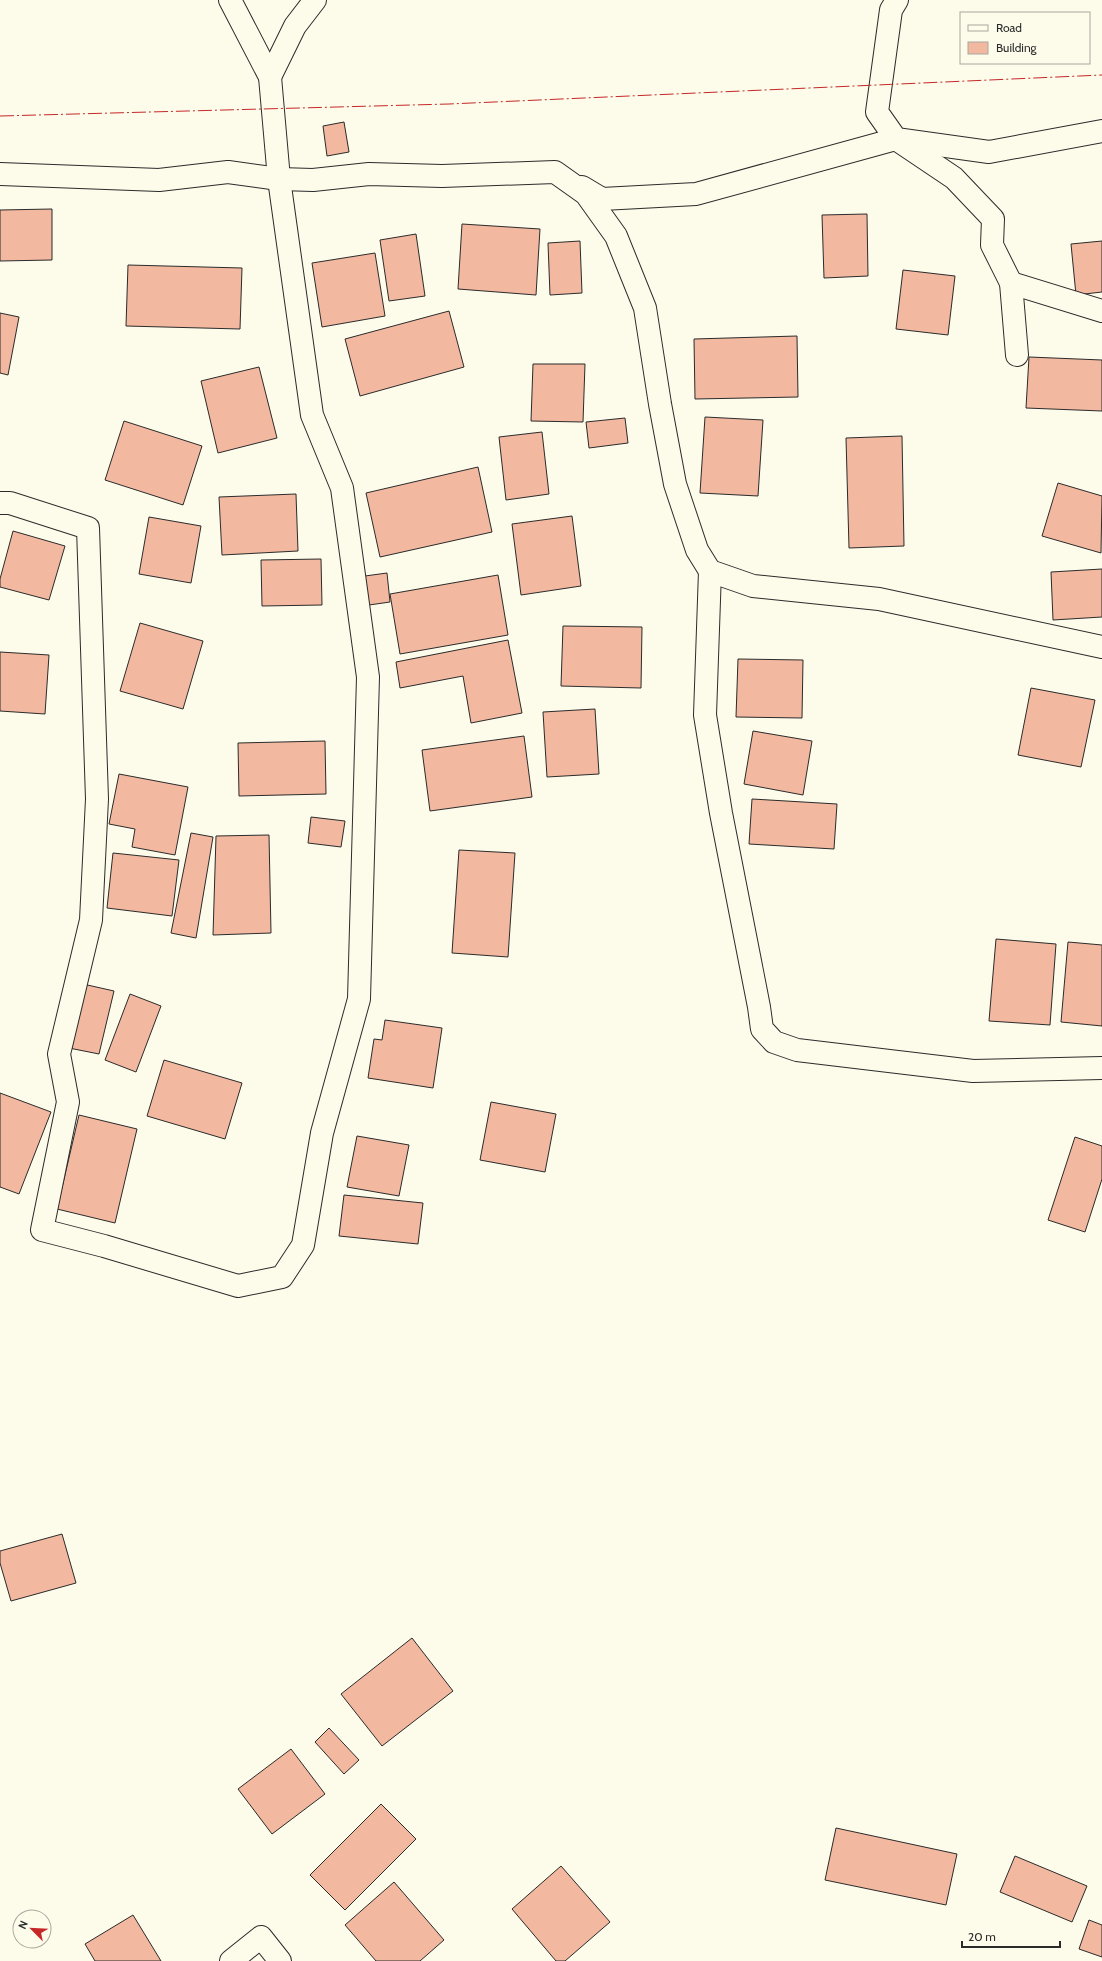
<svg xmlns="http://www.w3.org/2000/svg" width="1102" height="1961" viewBox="0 0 1102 1961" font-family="Cabin,sans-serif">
	<rect width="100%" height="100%" fill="#fdfbea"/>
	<g fill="#f2b8a0" stroke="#2b2b2b">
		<path d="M344 122 349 152 327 156 323 126Z"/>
		<path d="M52 209V260L0 261V210Z"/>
		<path d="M867 214 868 276 824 278 822 215Z"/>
		<path d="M462 224 540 229 536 295 458 289Z"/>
		<path d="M416 234 425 296 389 301 380 240Z"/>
		<path d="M580 241 582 293 550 295 548 243Z"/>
		<path d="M1102 241V292L1076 295 1071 244Z"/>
		<path d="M375 253 385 316 322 327 312 263Z"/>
		<path d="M128 265 242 268 240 329 126 326Z"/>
		<path d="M903 270 955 276 948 335 896 329Z"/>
		<path d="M449 311 464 367 360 396 345 339Z"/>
		<path d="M0 313 19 317 8 375 0 373Z"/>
		<path d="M797 336 798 397 695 399 694 339Z"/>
		<path d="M1029 357 1102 360V411L1026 408Z"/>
		<path d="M533 364H585L583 422 531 421Z"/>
		<path d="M259 367 277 438 218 453 201 381Z"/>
		<path d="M705 417 763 420 758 496 700 493Z"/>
		<path d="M625 418 628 443 589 448 586 422Z"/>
		<path d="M124 421 202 446 183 505 105 480Z"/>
		<path d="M542 432 549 494 506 500 499 437Z"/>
		<path d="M902 436 904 546 849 548 846 438Z"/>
		<path d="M478 467 492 532 380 557 366 493Z"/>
		<path d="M1058 483 1102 496 1101 553 1042 536Z"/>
		<path d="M296 494 298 551 222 555 219 497Z"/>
		<path d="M572 516 581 586 521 595 512 524Z"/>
		<path d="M149 517 201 526 191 583 139 574Z"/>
		<path d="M13 531 65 546 49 600 0 587V579Z"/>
		<path d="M321 559 322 605 262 606 261 560Z"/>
		<path d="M1102 569V617L1053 620 1051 572Z"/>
		<path d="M387 573 390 602 369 605 365 576Z"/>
		<path d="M498 575 508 635 400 654 390 594Z"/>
		<path d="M140 623 203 641 183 709 120 691Z"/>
		<path d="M563 626 642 627 641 688 561 686Z"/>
		<path d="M508 640 522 713 471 723 463 676 400 688 396 662Z"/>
		<path d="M0 652 49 655 45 714 0 711Z"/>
		<path d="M738 659 803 660 802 718 736 717Z"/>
		<path d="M1031 688 1095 700 1081 767 1018 755Z"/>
		<path d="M595 709 599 774 547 777 543 712Z"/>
		<path d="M753 731 812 741 803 795 744 784Z"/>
		<path d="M524 736 532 797 430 811 422 750Z"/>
		<path d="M325 741 326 794 239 796 238 743Z"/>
		<path d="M119 774 188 787 175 855 132 847 135 829 109 824Z"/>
		<path d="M752 799 837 804 834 849 749 844Z"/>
		<path d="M311 817 345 821 341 847 308 843Z"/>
		<path d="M191 833 213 837 196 938 171 933Z"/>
		<path d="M269 835 271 933 213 935 216 836Z"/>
		<path d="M459 850 515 853 508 957 452 953Z"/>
		<path d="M113 853 179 860 172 916 107 908Z"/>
		<path d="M996 939 1056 944 1050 1025 989 1021Z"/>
		<path d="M1068 942 1102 945V1026L1061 1022Z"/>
		<path d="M83 984 114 991 99 1054 69 1048Z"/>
		<path d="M130 994 161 1006 136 1072 105 1060Z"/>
		<path d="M385 1020 442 1028 433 1088 368 1078 374 1039 382 1040Z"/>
		<path d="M164 1060 242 1083 225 1139 147 1116Z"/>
		<path d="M0 1093 51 1112 19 1194 0 1187Z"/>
		<path d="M491 1102 556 1114 545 1172 480 1160Z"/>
		<path d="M79 1115 137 1129 115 1223 57 1209Z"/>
		<path d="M357 1136 409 1145 399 1196 347 1187Z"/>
		<path d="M1075 1137 1102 1146V1179L1085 1232 1048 1220Z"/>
		<path d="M344 1195 423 1203 418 1244 339 1236Z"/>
		<path d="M62 1534 76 1583 11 1601 0 1563V1551Z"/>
		<path d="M412 1638 453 1691 382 1746 341 1694Z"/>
		<path d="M329 1728 359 1760 344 1774 315 1742Z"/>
		<path d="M291 1749 325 1794 272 1834 238 1789Z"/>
		<path d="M381 1804 416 1839 345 1910 310 1875Z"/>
		<path d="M836 1828 957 1854 946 1905 825 1880Z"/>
		<path d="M1015 1856 1087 1886 1072 1922 1000 1892Z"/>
		<path d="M561 1866 610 1922 565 1961H556L512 1909Z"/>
		<path d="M394 1882 444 1940 420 1961H376L345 1925Z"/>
		<path d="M133 1915 161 1961H95L85 1944Z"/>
		<path d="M1089 1920 1102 1925V1957L1079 1949Z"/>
	</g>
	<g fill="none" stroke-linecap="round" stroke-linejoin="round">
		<g stroke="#2b2b2b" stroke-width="24">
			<g id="minor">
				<path d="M897 0 891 10 877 112 896 139 989 152 1102 131"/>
				<path d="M270 77 295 26 315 0"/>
				<path d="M0 174 159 180 228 172 279 179 313 180 369 174 442 176 555 172 586 194 616 236 645 308 660 404 675 484 697 550 710 571 753 586 879 599 1102 647"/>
				<path d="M582 187 602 199 696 194 896 139 954 178 993 219 992 245 1011 283 1017 355"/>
				<path d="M1011 283 1102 311"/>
				<path d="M0 503H10L88 528 97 799 91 920 59 1054 68 1102 42 1230 104 1246 238 1286 282 1277 303 1245 322 1133 359 999 368 677 342 488 312 415 279 179 270 77 230 0"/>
				<path d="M710 571 705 715 721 813 759 1007 762 1029 774 1042 797 1050 973 1071 1102 1068"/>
				<path d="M231 1961 261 1937 280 1961"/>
			</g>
		</g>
		<use href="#minor" stroke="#fdfbea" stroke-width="22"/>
		<path stroke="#c62828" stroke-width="1" stroke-dasharray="14 3 2 3" stroke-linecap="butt" d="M0 116 449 104 1102 75"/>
	</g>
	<rect x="960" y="12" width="130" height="52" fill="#fdfbea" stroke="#a9a89e"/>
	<rect x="968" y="25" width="20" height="6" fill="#fdfbea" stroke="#a9a89e"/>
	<text x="996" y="32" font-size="12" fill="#2b2b2b">Road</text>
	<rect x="968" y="42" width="20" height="12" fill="#f2b8a0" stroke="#a9a89e"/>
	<text x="996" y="52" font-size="12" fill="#2b2b2b">Building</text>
	<g transform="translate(32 1929) rotate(294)"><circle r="19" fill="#fdfbea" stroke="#a9a89e"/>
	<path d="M0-3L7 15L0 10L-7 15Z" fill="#c62828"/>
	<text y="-6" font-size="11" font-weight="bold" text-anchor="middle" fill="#2b2b2b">N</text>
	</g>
	<path d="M962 1941v6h98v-6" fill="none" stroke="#2b2b2b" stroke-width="2"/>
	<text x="968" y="1941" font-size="12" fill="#2b2b2b" stroke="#fdfbea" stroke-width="3" paint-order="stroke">20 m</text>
</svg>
